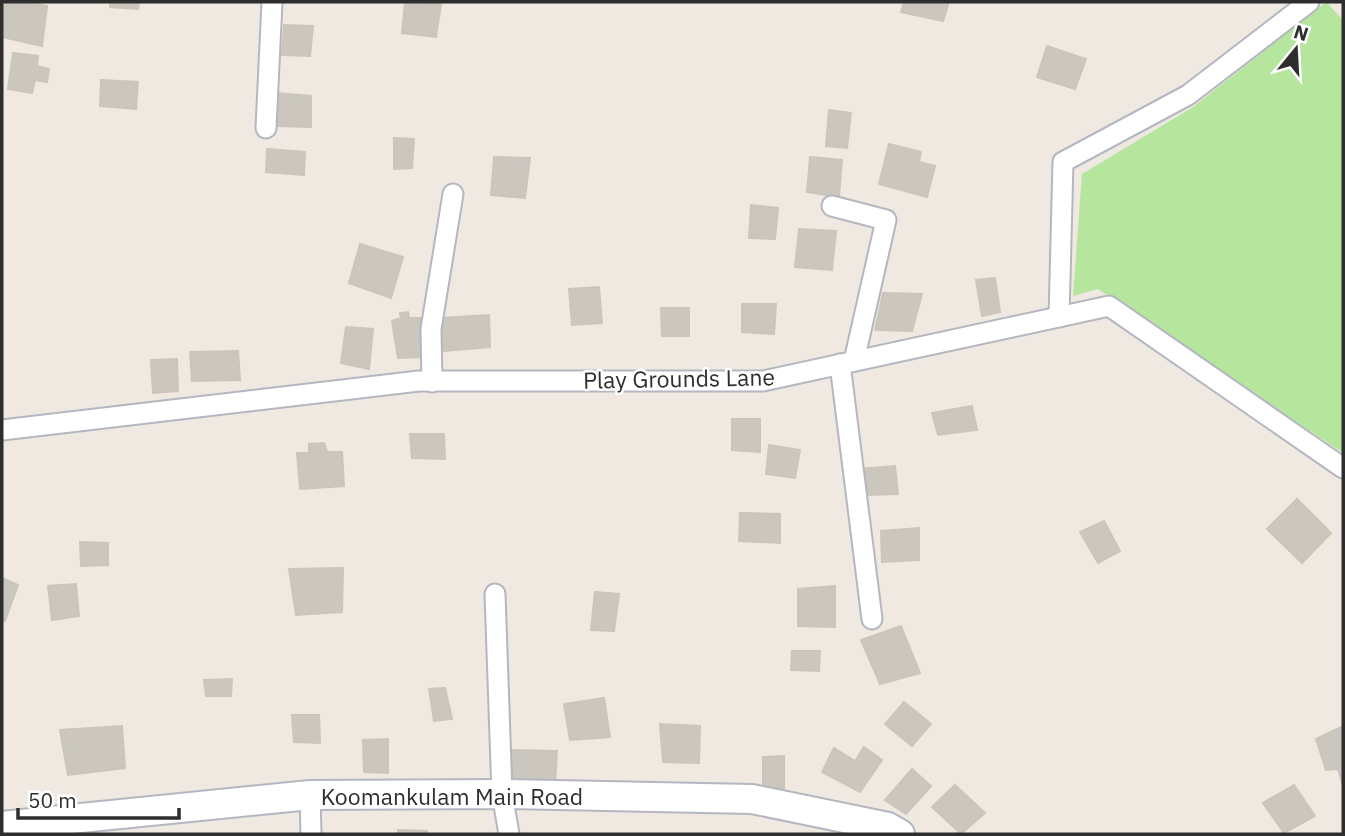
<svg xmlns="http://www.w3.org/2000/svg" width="1345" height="836" viewBox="0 0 1345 836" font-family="'IBM Plex Sans',sans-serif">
	<rect width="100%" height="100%" fill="#efe9e1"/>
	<path fill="#b6e59e" d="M1326 2 1343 20V453L1098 289 1073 296 1082 174 1193 107Z"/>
	<g fill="#cbc7bf" stroke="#cbc5ba" stroke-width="2">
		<path d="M2 2H27L47 6 42 46 2 37Z"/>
		<path d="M110 2H139L138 9 110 7Z"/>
		<path d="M405 2 441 4 436 37 402 33Z"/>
		<path d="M904 2H949L943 21 901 12Z"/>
		<path d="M284 25 313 26 310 56 282 55Z"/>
		<path d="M1047 46 1086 59 1075 89 1037 77Z"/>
		<path d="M13 53 38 56 37 66 49 69 47 82 35 80 32 93 8 89Z"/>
		<path d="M101 80 138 82 136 109 100 106Z"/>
		<path d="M276 93 311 96V127L275 126Z"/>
		<path d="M829 110 851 113 847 148 826 146Z"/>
		<path d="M394 138 414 139 412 168 394 169Z"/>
		<path d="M889 144 921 152 919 162 935 166 927 197 879 184Z"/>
		<path d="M267 149 305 152 304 175 266 172Z"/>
		<path d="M494 157 530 158 525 198 491 195Z"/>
		<path d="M810 157 842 160 839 197 807 192Z"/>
		<path d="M751 205 778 208 775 239 749 238Z"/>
		<path d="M799 229 836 231 832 270 795 267Z"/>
		<path d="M360 244 403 257 391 298 349 283Z"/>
		<path d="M995 278 1000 312 982 316 976 280Z"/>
		<path d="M599 287 602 323 572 325 569 289Z"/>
		<path d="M883 293 922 294 912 331 875 330Z"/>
		<path d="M742 304H776L774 334 742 332Z"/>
		<path d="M661 308H689V336H662Z"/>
		<path d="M408 312 409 318H422L425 357 398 358 392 321 401 318 400 313Z"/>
		<path d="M489 315 490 347 444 351 441 318Z"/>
		<path d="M346 327 373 329 369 369 341 363Z"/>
		<path d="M238 351 240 380 192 381 190 352Z"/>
		<path d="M177 359 178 391 153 393 151 360Z"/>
		<path d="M972 406 977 430 938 435 932 413Z"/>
		<path d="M732 419H760V452L732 450Z"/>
		<path d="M410 434H444L445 459 412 458Z"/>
		<path d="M324 443 327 452H342L344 486 300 489 297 453H309V444Z"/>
		<path d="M769 445 800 450 795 478 766 474Z"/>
		<path d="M895 466 898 494 862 495 859 469Z"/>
		<path d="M1297 499 1331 533 1302 563 1267 529Z"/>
		<path d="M740 513 780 514V543L739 541Z"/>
		<path d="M1104 521 1120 551 1098 563 1080 532Z"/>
		<path d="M919 528V560L882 562 881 531Z"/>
		<path d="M80 542 108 543V565L81 566Z"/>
		<path d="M343 568 342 612 296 615 289 569Z"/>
		<path d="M2 578 18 585 5 621 2 619Z"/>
		<path d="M76 584 79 616 52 620 48 586Z"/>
		<path d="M835 586V627L798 626V589Z"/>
		<path d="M595 592 619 594 614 631 591 630Z"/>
		<path d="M901 626 920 673 880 684 861 640Z"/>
		<path d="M792 651H820L819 671 791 670Z"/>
		<path d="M232 679 231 696H206L204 680Z"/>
		<path d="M445 688 452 719 434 721 429 689Z"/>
		<path d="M604 698 610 737 570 740 564 704Z"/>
		<path d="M904 702 931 724 912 746 885 724Z"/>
		<path d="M292 715H319L320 743 294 742Z"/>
		<path d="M660 724 700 726 699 763 663 762Z"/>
		<path d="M122 726 125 768 68 775 60 730Z"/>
		<path d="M1343 726V781L1342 782 1338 769 1326 770 1316 739Z"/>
		<path d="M388 739V773L364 772 363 740Z"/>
		<path d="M864 747 882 760 860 792 822 772 834 748 855 761Z"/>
		<path d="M510 750 557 751 555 784H510Z"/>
		<path d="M784 756V788H763V757Z"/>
		<path d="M912 769 931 786 906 814 885 800Z"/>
		<path d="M955 785 985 813 961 834 932 807Z"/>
		<path d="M1294 785 1315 816 1284 833 1263 803Z"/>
		<path d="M398 830 427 831V834H398Z"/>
	</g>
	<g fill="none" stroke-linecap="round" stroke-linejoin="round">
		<g stroke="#b4b7c1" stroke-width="23">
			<g id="street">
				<path d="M266 128 272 2"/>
				<path d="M832 206 886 220 854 361"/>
				<path d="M1059 317 1063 162 1188 95 1309 2"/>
				<path d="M840 364 872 619"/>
				<path d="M432 382 431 329 453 194"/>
				<path d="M2 430 419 381H763L1109 306 1343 468"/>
				<path d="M495 594 502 794 509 834"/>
				<path d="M310 795 311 834"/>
			</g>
		</g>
		<g stroke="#b4b7c1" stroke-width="32">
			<path id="secondary" d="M2 826 310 795 502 794 752 799 888 827 900 834"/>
		</g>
		<use href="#street" stroke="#fff" stroke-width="19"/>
		<use href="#secondary" stroke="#fff" stroke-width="28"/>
	</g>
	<g text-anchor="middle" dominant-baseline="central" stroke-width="5" stroke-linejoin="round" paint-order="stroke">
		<g font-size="23" fill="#2e2e2e" stroke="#fff">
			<text transform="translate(679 378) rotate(-1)">Play Grounds Lane</text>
			<text x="452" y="796">Koomankulam Main Road</text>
		</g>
	</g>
	<rect width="1345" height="836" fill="none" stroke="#2e2e2e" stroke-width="7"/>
	<g transform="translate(1296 49) rotate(18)" stroke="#ffffff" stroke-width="5" paint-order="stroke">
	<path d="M0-5L12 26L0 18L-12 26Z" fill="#2e2e2e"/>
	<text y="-10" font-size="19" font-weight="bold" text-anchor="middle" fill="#2e2e2e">N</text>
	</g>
	<path d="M18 808v10h161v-10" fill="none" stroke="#2e2e2e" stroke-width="3.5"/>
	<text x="28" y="808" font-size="21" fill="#2e2e2e" stroke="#ffffff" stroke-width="5" paint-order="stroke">50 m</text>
</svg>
